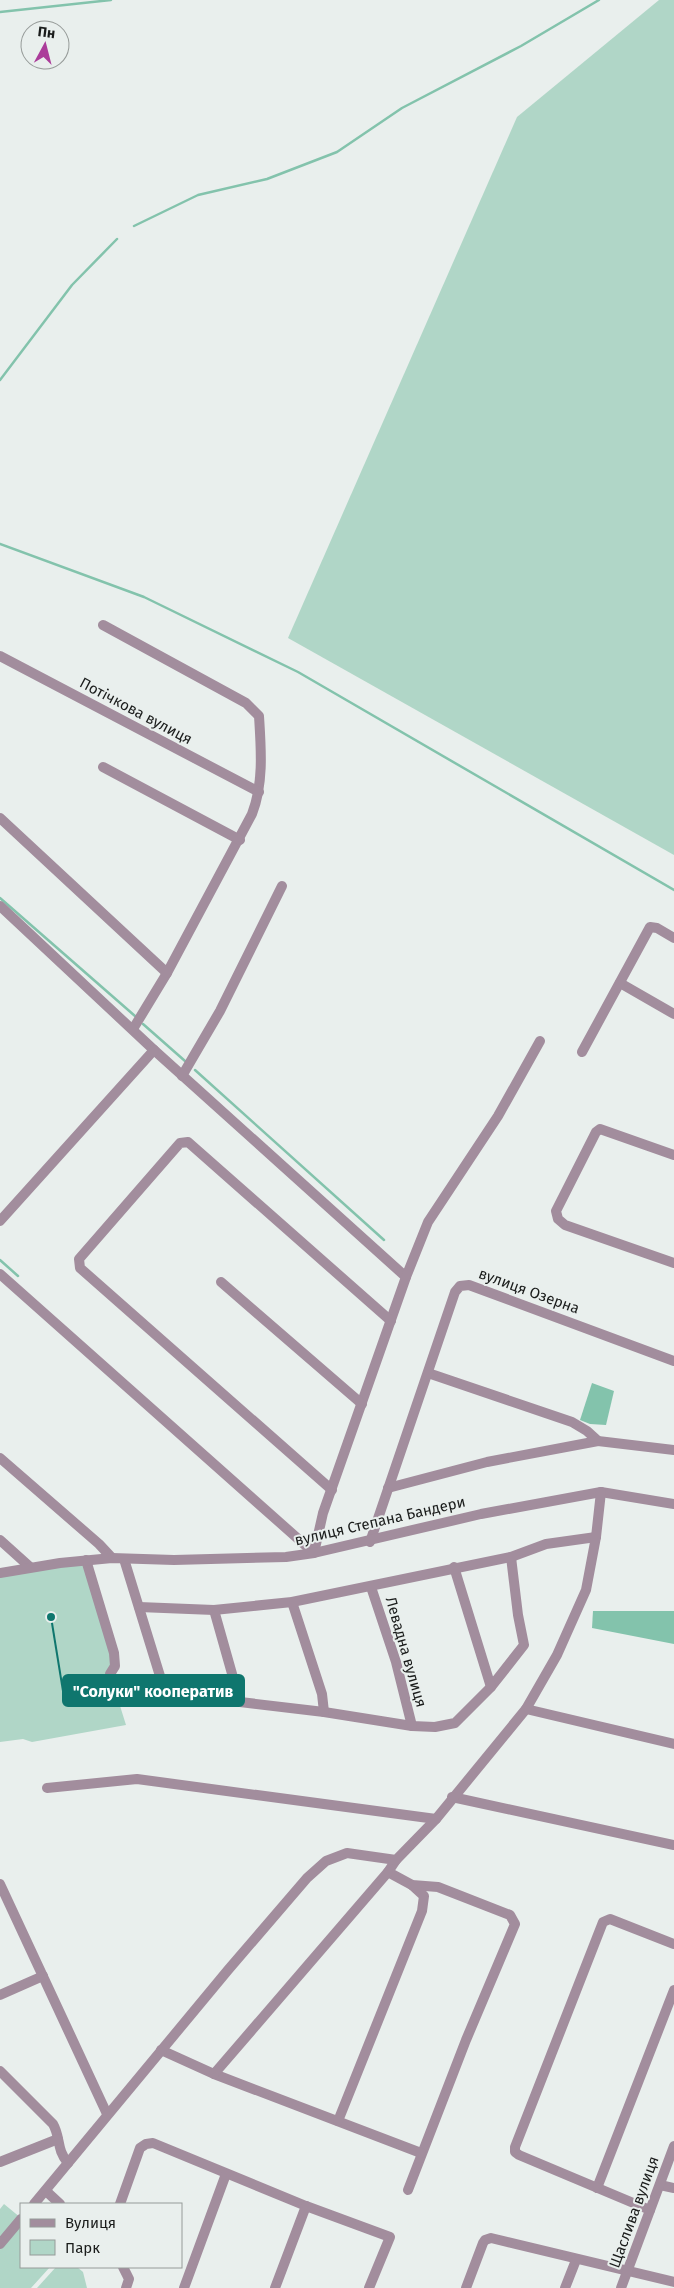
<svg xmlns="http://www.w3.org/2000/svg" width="674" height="2288" viewBox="0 0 674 2288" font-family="'Fira Sans',sans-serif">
	<rect width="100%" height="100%" fill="#e9efed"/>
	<g fill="#b0d6c7">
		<path d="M659 0H674V855L288 638 517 117Z"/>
		<path d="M86 1560 112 1659 110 1674 126 1725 32 1742 23 1739 0 1742V1576Z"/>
		<path d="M4 2204 21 2218V2267H50L31 2288H0V2209Z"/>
		<path d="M56 2267H77L83 2272 87 2288H37Z"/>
	</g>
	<g fill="#83c3ac">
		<path d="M592 1383 614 1391 606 1425 590 1424 580 1420Z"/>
		<path d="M593 1611H674V1644L592 1628Z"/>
	</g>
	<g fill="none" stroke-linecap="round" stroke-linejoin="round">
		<g stroke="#83c3ac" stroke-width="2.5">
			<path d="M0 12 111 0"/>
			<path d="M134 226 198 195 267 179 337 152 402 108 521 46 599 0"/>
			<path d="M0 380 72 285 117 239"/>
			<path d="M0 544 144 597 298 672 674 890"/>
			<path d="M0 898 135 1016"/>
			<path d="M143 1024 185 1061"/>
			<path d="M195 1070 384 1240"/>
			<path d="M0 1260 18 1276"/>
		</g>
		<g stroke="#a28d9d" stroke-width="10">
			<path d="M103 625 246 703 259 716C261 748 264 783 252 814L167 973 133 1029"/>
			<path d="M0 656 259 792"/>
			<path d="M103 767 240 840"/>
			<path d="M0 818 167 973"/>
			<path d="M0 906 154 1050 406 1277"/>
			<path d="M620 983 674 1014"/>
			<path d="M582 1052 650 927 657 928 674 938"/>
			<path d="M182 1076 220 1011 282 886"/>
			<path d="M674 1155 600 1129 596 1132 556 1211 558 1219 565 1225 674 1263"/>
			<path d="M0 1221 154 1050"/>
			<path d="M0 1274 314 1553 323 1513 406 1277 428 1222 498 1116 540 1041"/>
			<path d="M221 1282 362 1404"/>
			<path d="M428 1373 572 1422 587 1431 598 1441 674 1450"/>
			<path d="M0 1458 99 1544 112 1558"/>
			<path d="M388 1488 487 1462 598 1441"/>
			<path d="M332 1490 80 1268 79 1259 180 1143 188 1142 391 1321"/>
			<path d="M0 1540 30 1567"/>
			<path d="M370 1542 455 1292 460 1286 469 1285 674 1361"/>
			<path d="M124 1559 164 1689 240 1702 324 1712 412 1726 435 1727 455 1723 491 1687 524 1645 518 1615 511 1557"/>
			<path d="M86 1560 114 1653 115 1666 110 1674"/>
			<path d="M454 1567 491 1687"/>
			<path d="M0 1573 60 1563 112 1558 174 1560 286 1557 314 1553 481 1514 601 1492 674 1504"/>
			<path d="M371 1587 396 1662 412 1726"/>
			<path d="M292 1602 322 1694 324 1712"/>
			<path d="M139 1607 214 1610 292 1602 511 1557 546 1544 596 1537"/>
			<path d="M214 1610 240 1702"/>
			<path d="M526 1709 674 1744"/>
			<path d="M47 1788 137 1779 436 1819"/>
			<path d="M452 1797 674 1845"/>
			<path d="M396 1860 388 1872 412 1885 438 1887 510 1915 515 1924 466 2040 408 2190"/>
			<path d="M0 1884 107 2114"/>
			<path d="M0 1995 43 1976"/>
			<path d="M161 2050 214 2074 421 2153"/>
			<path d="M0 2071 53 2124C61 2138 56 2149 68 2163"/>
			<path d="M214 2074 388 1872"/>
			<path d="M338 2121 422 1911 424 1896 412 1885"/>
			<path d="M0 2162 58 2139"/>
			<path d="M660 2185 674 2188"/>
			<path d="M597 2188 674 1990"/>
			<path d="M46 2191 60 2204"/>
			<path d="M34 2204 228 1970 307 1878 326 1861 347 1853 396 1860 436 1819 526 1709 557 1655 586 1590 596 1537 601 1492"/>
			<path d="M120 2204 140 2148 146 2144 153 2143 306 2206 390 2237 369 2288"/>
			<path d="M650 2210 519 2155 515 2152V2147L603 1922 610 1919 674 1944"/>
			<path d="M0 2244 21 2219"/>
			<path d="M123 2267 129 2279 126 2288"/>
			<path d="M184 2288 226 2174"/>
			<path d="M275 2288 306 2206"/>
			<path d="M466 2288 483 2243 485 2240 491 2238 674 2282"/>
			<path d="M565 2288 576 2260"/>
			<path d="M621 2288 674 2146"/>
		</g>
	</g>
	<g text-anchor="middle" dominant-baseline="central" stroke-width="4" stroke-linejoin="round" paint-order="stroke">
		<g font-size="15" fill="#1a1c1b" stroke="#e9efed">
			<text transform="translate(136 711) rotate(28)">Потічкова вулиця</text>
			<text transform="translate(529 1291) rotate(20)">вулиця Озерна</text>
			<text transform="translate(380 1521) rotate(-13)">вулиця Степана Бандери</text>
			<text transform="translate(406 1652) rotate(74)">Левадна вулиця</text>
			<text transform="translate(634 2212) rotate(-70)">Щаслива вулиця</text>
		</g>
	</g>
	<path fill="none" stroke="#0f766e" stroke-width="2" d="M51 1617L63 1691"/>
	<circle fill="#0f766e" stroke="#e9efed" stroke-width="2" cx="51" cy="1617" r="5"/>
	<rect fill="#0f766e" stroke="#0f766e" stroke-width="2" x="63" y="1675" width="181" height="31" rx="5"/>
	<g font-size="16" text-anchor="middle" font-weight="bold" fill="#fff">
		<text x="153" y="1697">"Солуки" кооператив</text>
	</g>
	<rect x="20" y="2203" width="162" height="65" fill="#e9efed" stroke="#969b99"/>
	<rect x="30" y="2219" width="25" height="8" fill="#a28d9d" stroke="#969b99"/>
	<text x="65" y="2228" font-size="15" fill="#1a1c1b">Вулиця</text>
	<rect x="30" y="2240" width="25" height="15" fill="#b0d6c7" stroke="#969b99"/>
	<text x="65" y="2253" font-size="15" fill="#1a1c1b">Парк</text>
	<g transform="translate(45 45) rotate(7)"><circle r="24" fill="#e9efed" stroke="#969b99"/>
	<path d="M0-4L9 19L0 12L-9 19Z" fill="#ab3c9a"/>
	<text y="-8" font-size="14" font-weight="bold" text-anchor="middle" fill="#1a1c1b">Пн</text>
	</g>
</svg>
